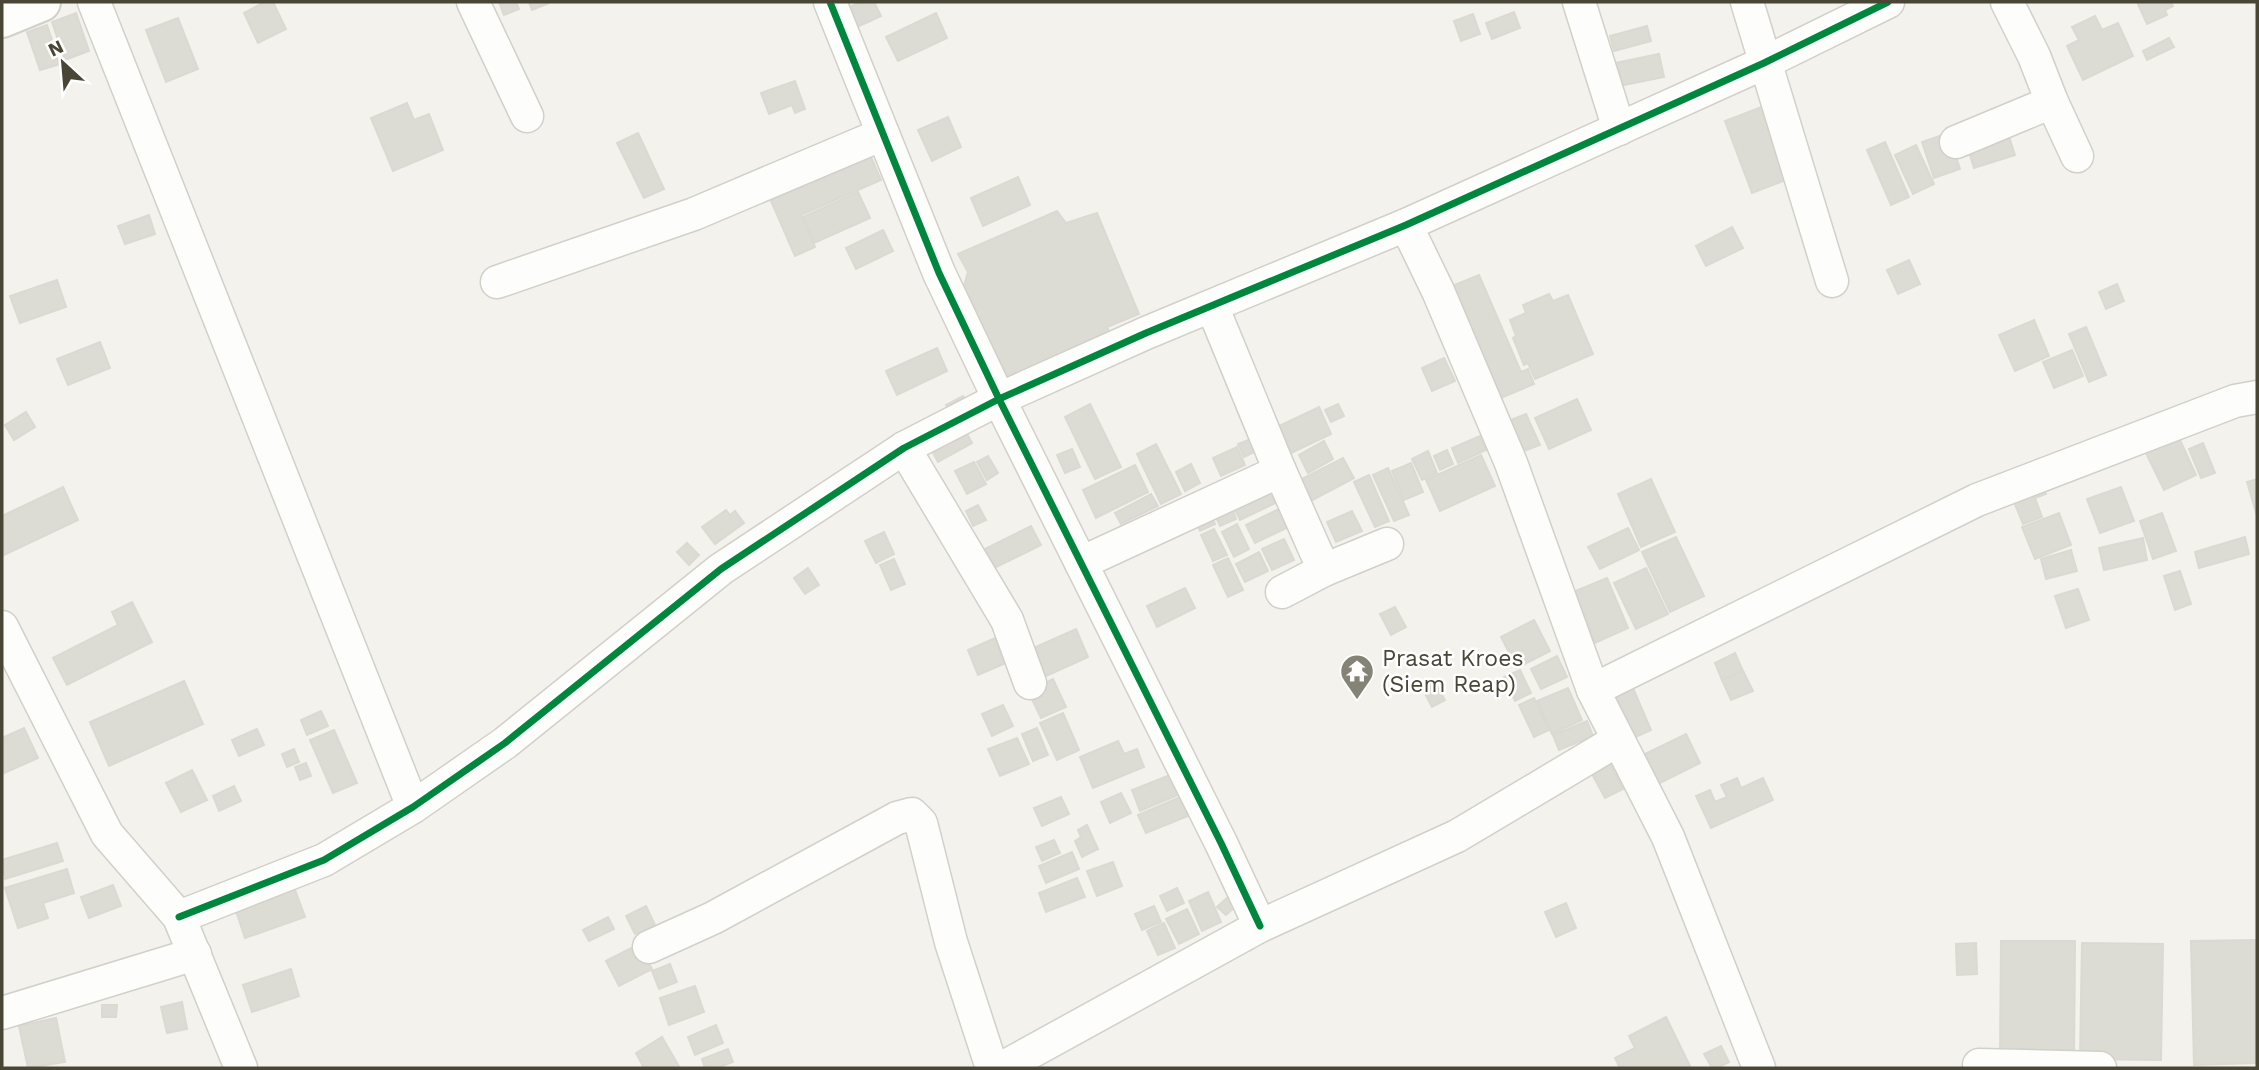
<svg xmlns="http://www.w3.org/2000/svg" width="2259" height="1070" viewBox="0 0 2259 1070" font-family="'Work Sans',sans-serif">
	<rect width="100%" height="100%" fill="#f3f2ec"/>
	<g fill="#dcdbd4" stroke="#dbd9d2" stroke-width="2">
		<path d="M260 2H273L286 29 258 43 244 13 261 4Z"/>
		<path d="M499 2H516L519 9 504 15Z"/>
		<path d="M529 2H549V3L532 10Z"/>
		<path d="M861 2H874L881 16 853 29 843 10Z"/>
		<path d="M2137 2H2171L2173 6 2165 10 2167 15 2147 24Z"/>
		<path d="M1514 12 1520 28 1492 39 1486 23Z"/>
		<path d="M76 13 89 51 65 60 52 22Z"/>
		<path d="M936 13 947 38 898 61 886 37Z"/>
		<path d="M1473 14 1480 34 1461 41 1454 21Z"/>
		<path d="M2095 16 2102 30 2118 23 2133 56 2083 80 2067 46 2079 40 2072 27Z"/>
		<path d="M178 18 198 69 166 82 146 30Z"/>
		<path d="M47 25 60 64 40 70 27 32Z"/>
		<path d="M1647 26 1651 41 1614 51 1610 36Z"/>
		<path d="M2169 38 2174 47 2147 60 2143 51Z"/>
		<path d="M1659 54 1664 77 1619 86 1615 63Z"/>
		<path d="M795 81 805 109 795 113 792 105 769 114 761 93Z"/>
		<path d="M407 103 414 120 429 114 443 150 393 171 371 118Z"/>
		<path d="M1764 106 1791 178 1752 193 1725 121Z"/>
		<path d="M948 117 961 147 932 161 918 130Z"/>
		<path d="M2005 124 2015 155 1974 168 1968 149Z"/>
		<path d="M638 133 664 189 644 198 617 143Z"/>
		<path d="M1948 133 1960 169 1934 178 1922 142Z"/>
		<path d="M1885 142 1909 197 1891 205 1867 150Z"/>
		<path d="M1916 145 1934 184 1913 194 1895 155Z"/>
		<path d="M868 150 881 180 801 215 815 247 795 256 768 194Z"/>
		<path d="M1018 177 1030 205 983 226 971 198Z"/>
		<path d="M858 192 870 218 814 243 803 217Z"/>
		<path d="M1057 211 1066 223 1097 213 1139 314 1107 327 1110 333 1010 379 994 372 961 296 968 272 958 254Z"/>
		<path d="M149 215 155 234 125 244 118 226Z"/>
		<path d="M1732 227 1743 248 1706 266 1696 246Z"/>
		<path d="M883 230 893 251 856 269 846 248Z"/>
		<path d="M1909 260 1920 284 1898 294 1887 270Z"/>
		<path d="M1479 275 1521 372 1528 369 1534 384 1496 400 1447 288Z"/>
		<path d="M57 280 66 307 20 323 10 296Z"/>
		<path d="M2117 284 2124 301 2106 309 2099 292Z"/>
		<path d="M1549 294 1553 301 1568 295 1593 354 1535 379 1528 363 1524 365 1513 338 1516 336 1510 320 1526 313 1523 305Z"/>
		<path d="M2034 320 2049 356 2015 371 1999 335Z"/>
		<path d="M2086 327 2106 375 2089 382 2069 334Z"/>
		<path d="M100 342 110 368 68 385 57 359Z"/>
		<path d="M937 348 947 371 897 395 886 371Z"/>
		<path d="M2072 350 2083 376 2054 388 2043 362Z"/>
		<path d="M1444 358 1455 381 1432 391 1422 368Z"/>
		<path d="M963 396 969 407 952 417 946 405Z"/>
		<path d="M1577 399 1591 430 1549 449 1535 418Z"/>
		<path d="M1090 404 1121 467 1095 479 1065 417Z"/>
		<path d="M1338 404 1344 416 1331 422 1325 410Z"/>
		<path d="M1319 407 1331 434 1283 457 1271 430Z"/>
		<path d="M26 412 35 427 14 440 5 425Z"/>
		<path d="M1526 414 1540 445 1521 452 1508 421Z"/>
		<path d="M962 424 972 443 938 462 927 442Z"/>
		<path d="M2175 429 2196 475 2164 490 2142 445Z"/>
		<path d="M1480 436 1486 450 1458 463 1452 448Z"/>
		<path d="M1256 437 1261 449 1244 457 1238 444Z"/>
		<path d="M1324 441 1333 459 1308 473 1299 455Z"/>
		<path d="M2203 443 2215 473 2201 478 2189 449Z"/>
		<path d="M1156 444 1181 494 1161 504 1137 454Z"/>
		<path d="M1237 447 1245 465 1221 476 1213 458Z"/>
		<path d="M1072 449 1080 467 1065 473 1057 455Z"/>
		<path d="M1447 450 1453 464 1440 470 1434 456Z"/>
		<path d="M1428 451 1437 473 1422 480 1412 459Z"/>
		<path d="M1481 455 1495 486 1440 511 1426 480Z"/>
		<path d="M988 456 998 473 987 480 977 462Z"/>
		<path d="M1343 458 1354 478 1309 502 1298 481Z"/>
		<path d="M974 462 986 484 967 494 955 471Z"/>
		<path d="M1411 463 1423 492 1404 500 1392 471Z"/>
		<path d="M1191 464 1200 483 1185 491 1176 472Z"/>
		<path d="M1135 465 1148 492 1096 518 1083 490Z"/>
		<path d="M1388 468 1409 515 1394 521 1373 475Z"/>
		<path d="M1369 475 1389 521 1375 527 1354 482Z"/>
		<path d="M1651 479 1675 532 1641 547 1618 494Z"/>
		<path d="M2257 479V516L2247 482Z"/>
		<path d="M1277 480 1286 498 1240 520 1231 502Z"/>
		<path d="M2040 480 2046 494 2035 498 2042 517 2023 524 2012 497Z"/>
		<path d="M63 487 78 520 2 556V516Z"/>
		<path d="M2121 487 2134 521 2100 533 2087 499Z"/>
		<path d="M1151 494 1158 506 1121 524 1115 513Z"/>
		<path d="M1230 503 1236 519 1220 526 1213 510Z"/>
		<path d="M978 505 986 520 973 526 966 511Z"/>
		<path d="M1287 505 1295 524 1255 543 1246 525Z"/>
		<path d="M1208 509 1215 524 1200 531 1193 515Z"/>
		<path d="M726 510 730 515 735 511 744 523 715 544 702 527Z"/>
		<path d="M1352 511 1362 531 1336 542 1327 522Z"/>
		<path d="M2059 513 2071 545 2035 559 2022 527Z"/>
		<path d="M2162 513 2176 551 2153 559 2140 521Z"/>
		<path d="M1237 524 1249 549 1234 557 1222 532Z"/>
		<path d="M1031 526 1041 545 988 571 979 552Z"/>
		<path d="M1628 528 1639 550 1600 569 1588 547Z"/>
		<path d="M1214 529 1227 555 1213 561 1201 535Z"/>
		<path d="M884 532 894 554 876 563 865 541Z"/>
		<path d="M1676 537 1704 596 1670 612 1642 552Z"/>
		<path d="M2245 537 2249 554 2199 568 2195 552Z"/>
		<path d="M2143 538 2147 560 2104 570 2099 548Z"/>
		<path d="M1284 539 1294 560 1272 570 1262 549Z"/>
		<path d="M687 543 699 555 689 565 677 552Z"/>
		<path d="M2071 550 2077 571 2046 579 2041 559Z"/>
		<path d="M1259 552 1268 571 1245 582 1236 564Z"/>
		<path d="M1228 558 1243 590 1228 597 1213 565Z"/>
		<path d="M894 559 905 584 891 590 880 565Z"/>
		<path d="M808 568 819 585 805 594 794 578Z"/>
		<path d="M1646 568 1668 614 1636 629 1614 583Z"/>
		<path d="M2180 571 2191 604 2175 610 2164 576Z"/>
		<path d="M1607 578 1628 628 1595 643 1573 592Z"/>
		<path d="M1185 588 1195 608 1157 627 1147 606Z"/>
		<path d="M2078 589 2089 620 2066 628 2055 596Z"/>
		<path d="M132 602 152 642 67 685 53 658 118 625 112 612Z"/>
		<path d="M1395 607 1406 627 1391 635 1380 614Z"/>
		<path d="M1534 620 1550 651 1517 668 1501 637Z"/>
		<path d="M1076 629 1088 657 1033 682 1020 654Z"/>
		<path d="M995 638 1006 663 978 675 968 650Z"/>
		<path d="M1735 653 1743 671 1722 680 1715 663Z"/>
		<path d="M1557 656 1567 677 1541 689 1531 669Z"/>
		<path d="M1520 670 1531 693 1515 701 1504 677Z"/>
		<path d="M1743 671 1753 691 1731 700 1722 680Z"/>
		<path d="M1053 679 1066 707 1041 718 1028 691Z"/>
		<path d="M184 681 203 724 109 766 90 722Z"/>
		<path d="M1630 681 1651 730 1629 740 1608 690Z"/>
		<path d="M1435 683 1445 700 1432 707 1423 690Z"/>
		<path d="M1568 688 1582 720 1552 734 1537 701Z"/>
		<path d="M1534 698 1549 730 1534 737 1519 705Z"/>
		<path d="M1003 705 1013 726 992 736 982 714Z"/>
		<path d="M321 711 328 726 307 735 301 720Z"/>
		<path d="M1063 713 1079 750 1057 760 1040 723Z"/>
		<path d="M1587 721 1593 736 1559 750 1553 735Z"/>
		<path d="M24 728 38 758 2 774V738Z"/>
		<path d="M1037 728 1048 755 1033 761 1022 734Z"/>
		<path d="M257 729 264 745 239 756 232 740Z"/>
		<path d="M334 730 357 783 333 793 310 740Z"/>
		<path d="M1686 734 1700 763 1654 786 1639 757Z"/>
		<path d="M1017 738 1029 764 1000 776 988 749Z"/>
		<path d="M1118 741 1124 754 1137 749 1144 767 1093 788 1080 757Z"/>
		<path d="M294 749 299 762 287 767 282 754Z"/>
		<path d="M306 763 311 776 300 780 295 767Z"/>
		<path d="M1610 764 1623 789 1605 798 1592 774Z"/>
		<path d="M192 770 207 800 181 812 166 783Z"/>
		<path d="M1170 775 1178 795 1140 811 1132 790Z"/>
		<path d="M1737 778 1741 788 1763 778 1773 800 1711 828 1696 796 1710 790 1715 802 1727 797 1721 785Z"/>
		<path d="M234 786 241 801 219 811 213 796Z"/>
		<path d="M1121 793 1131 813 1110 823 1101 802Z"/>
		<path d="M1061 797 1069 814 1042 826 1034 808Z"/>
		<path d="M1180 797 1188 816 1146 833 1138 815Z"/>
		<path d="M1087 825 1098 849 1082 857 1075 841 1081 837 1078 830Z"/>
		<path d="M1054 840 1060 853 1042 861 1036 847Z"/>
		<path d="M57 843 63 861 5 879 2 860Z"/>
		<path d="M1072 852 1079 869 1046 883 1039 866Z"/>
		<path d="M1113 862 1122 886 1097 896 1087 871Z"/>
		<path d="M67 869 74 893 43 903 48 918 18 928 5 888Z"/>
		<path d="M1077 878 1085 897 1046 912 1039 893Z"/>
		<path d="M113 885 121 906 89 918 81 897Z"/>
		<path d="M294 887 305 917 245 938 235 908Z"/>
		<path d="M1177 888 1184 903 1167 911 1160 896Z"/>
		<path d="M1208 892 1221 922 1202 931 1189 901Z"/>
		<path d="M1228 897 1236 906 1226 915 1217 907Z"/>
		<path d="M1566 903 1576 928 1556 937 1545 912Z"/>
		<path d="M646 906 655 925 635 934 626 916Z"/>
		<path d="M1154 906 1161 922 1142 930 1135 914Z"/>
		<path d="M1187 909 1199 934 1179 944 1166 919Z"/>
		<path d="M608 917 614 929 589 941 583 930Z"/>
		<path d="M1164 923 1175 948 1158 955 1147 931Z"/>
		<path d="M2257 940V1063L2194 1065 2191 941Z"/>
		<path d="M2001 941H2075L2074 1057 2000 1056Z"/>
		<path d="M1976 943 1977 974 1957 975 1956 944Z"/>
		<path d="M2082 943 2163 944 2161 1060 2080 1059Z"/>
		<path d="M639 944 652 969 619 986 606 961Z"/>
		<path d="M670 964 677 982 659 989 652 971Z"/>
		<path d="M291 969 299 996 252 1012 243 985Z"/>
		<path d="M695 986 704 1012 669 1025 660 998Z"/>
		<path d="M182 1002 187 1029 167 1033 161 1007Z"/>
		<path d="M102 1005H117L116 1017H102Z"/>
		<path d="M1666 1017 1691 1068H1620L1615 1058 1635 1048 1629 1036Z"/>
		<path d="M56 1018 65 1062 28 1068 19 1026Z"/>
		<path d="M716 1025 723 1043 695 1055 688 1037Z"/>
		<path d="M662 1037 680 1068H644L636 1053Z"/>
		<path d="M1721 1046 1729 1062 1717 1068H1712L1704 1054Z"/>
		<path d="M728 1049 733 1062 717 1068H705L702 1059Z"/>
	</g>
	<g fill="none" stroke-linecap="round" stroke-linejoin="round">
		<g stroke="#d1d0c9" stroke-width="35">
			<g id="minor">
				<path d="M94 2 413 807"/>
				<path d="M473 2 527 116"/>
				<path d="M830 2 939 273 999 399 1221 843 1260 926"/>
				<path d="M1579 2 1619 129"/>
				<path d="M1747 2 1832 281"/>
				<path d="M2052 102 2077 156"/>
				<path d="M1956 142 2052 102 2034 56 2007 2"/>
				<path d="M1406 225 1438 291 1511 463 1593 690 1668 837 1759 1068"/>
				<path d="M497 282 694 214 883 134"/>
				<path d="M904 448 1007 620 1030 683"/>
				<path d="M1280 471 1324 570"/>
				<path d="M1081 563 1280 471 1212 306"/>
				<path d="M1282 592 1324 570 1387 544"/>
				<path d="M2 627 107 834 179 917 241 1068"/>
				<path d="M1593 690 1977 500 2235 401 2257 397"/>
				<path d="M179 917 324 860 413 807 505 743 721 569 904 448 999 399 1146 333 1406 225 1764 63 1888 2"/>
				<path d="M649 947 713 918 897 818 912 814 921 823 951 942 992 1068"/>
				<path d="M2 1013 195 954"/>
				<path d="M1979 1065 2100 1068"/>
				<path d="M1002 1068 1260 926 1457 836 1618 740"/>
			</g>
		</g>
		<g stroke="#d1d0c9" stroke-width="42">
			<path id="tertiary" d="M2 18 41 2"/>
		</g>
		<use href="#minor" stroke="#fdfdfc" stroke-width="32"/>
		<use href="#tertiary" stroke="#fdfdfc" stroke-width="38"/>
		<g stroke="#fff" stroke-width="11">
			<g id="cycleway">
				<path d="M830 2 939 273 999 399 1221 843 1260 926"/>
				<path d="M179 917 324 860 413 807 505 743 721 569 904 448 999 399 1146 333 1406 225 1764 63 1888 2"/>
			</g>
		</g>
		<use href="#cycleway" stroke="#00873e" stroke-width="7"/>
	</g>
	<defs>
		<g id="temple-pin" transform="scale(1.75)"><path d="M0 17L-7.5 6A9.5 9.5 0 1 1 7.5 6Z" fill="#858276" stroke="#fff"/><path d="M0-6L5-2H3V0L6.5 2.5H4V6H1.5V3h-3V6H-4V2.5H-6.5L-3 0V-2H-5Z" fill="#fff"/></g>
	</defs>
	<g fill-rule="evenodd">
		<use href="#temple-pin" x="1357" y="671"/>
	</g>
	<g text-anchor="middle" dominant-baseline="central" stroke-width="5" stroke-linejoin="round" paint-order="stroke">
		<g font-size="23" fill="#4a4636" stroke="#fff" text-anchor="start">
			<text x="1382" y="658">Prasat Kroes<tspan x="1382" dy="26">(Siem Reap)</tspan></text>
		</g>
	</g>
	<rect width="2259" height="1070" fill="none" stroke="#4a4636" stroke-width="7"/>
	<g transform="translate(63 63) rotate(334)" stroke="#ffffff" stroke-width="5" paint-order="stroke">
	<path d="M0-5L12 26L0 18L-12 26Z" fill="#4a4636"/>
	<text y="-10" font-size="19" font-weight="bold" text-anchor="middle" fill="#4a4636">N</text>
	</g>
</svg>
